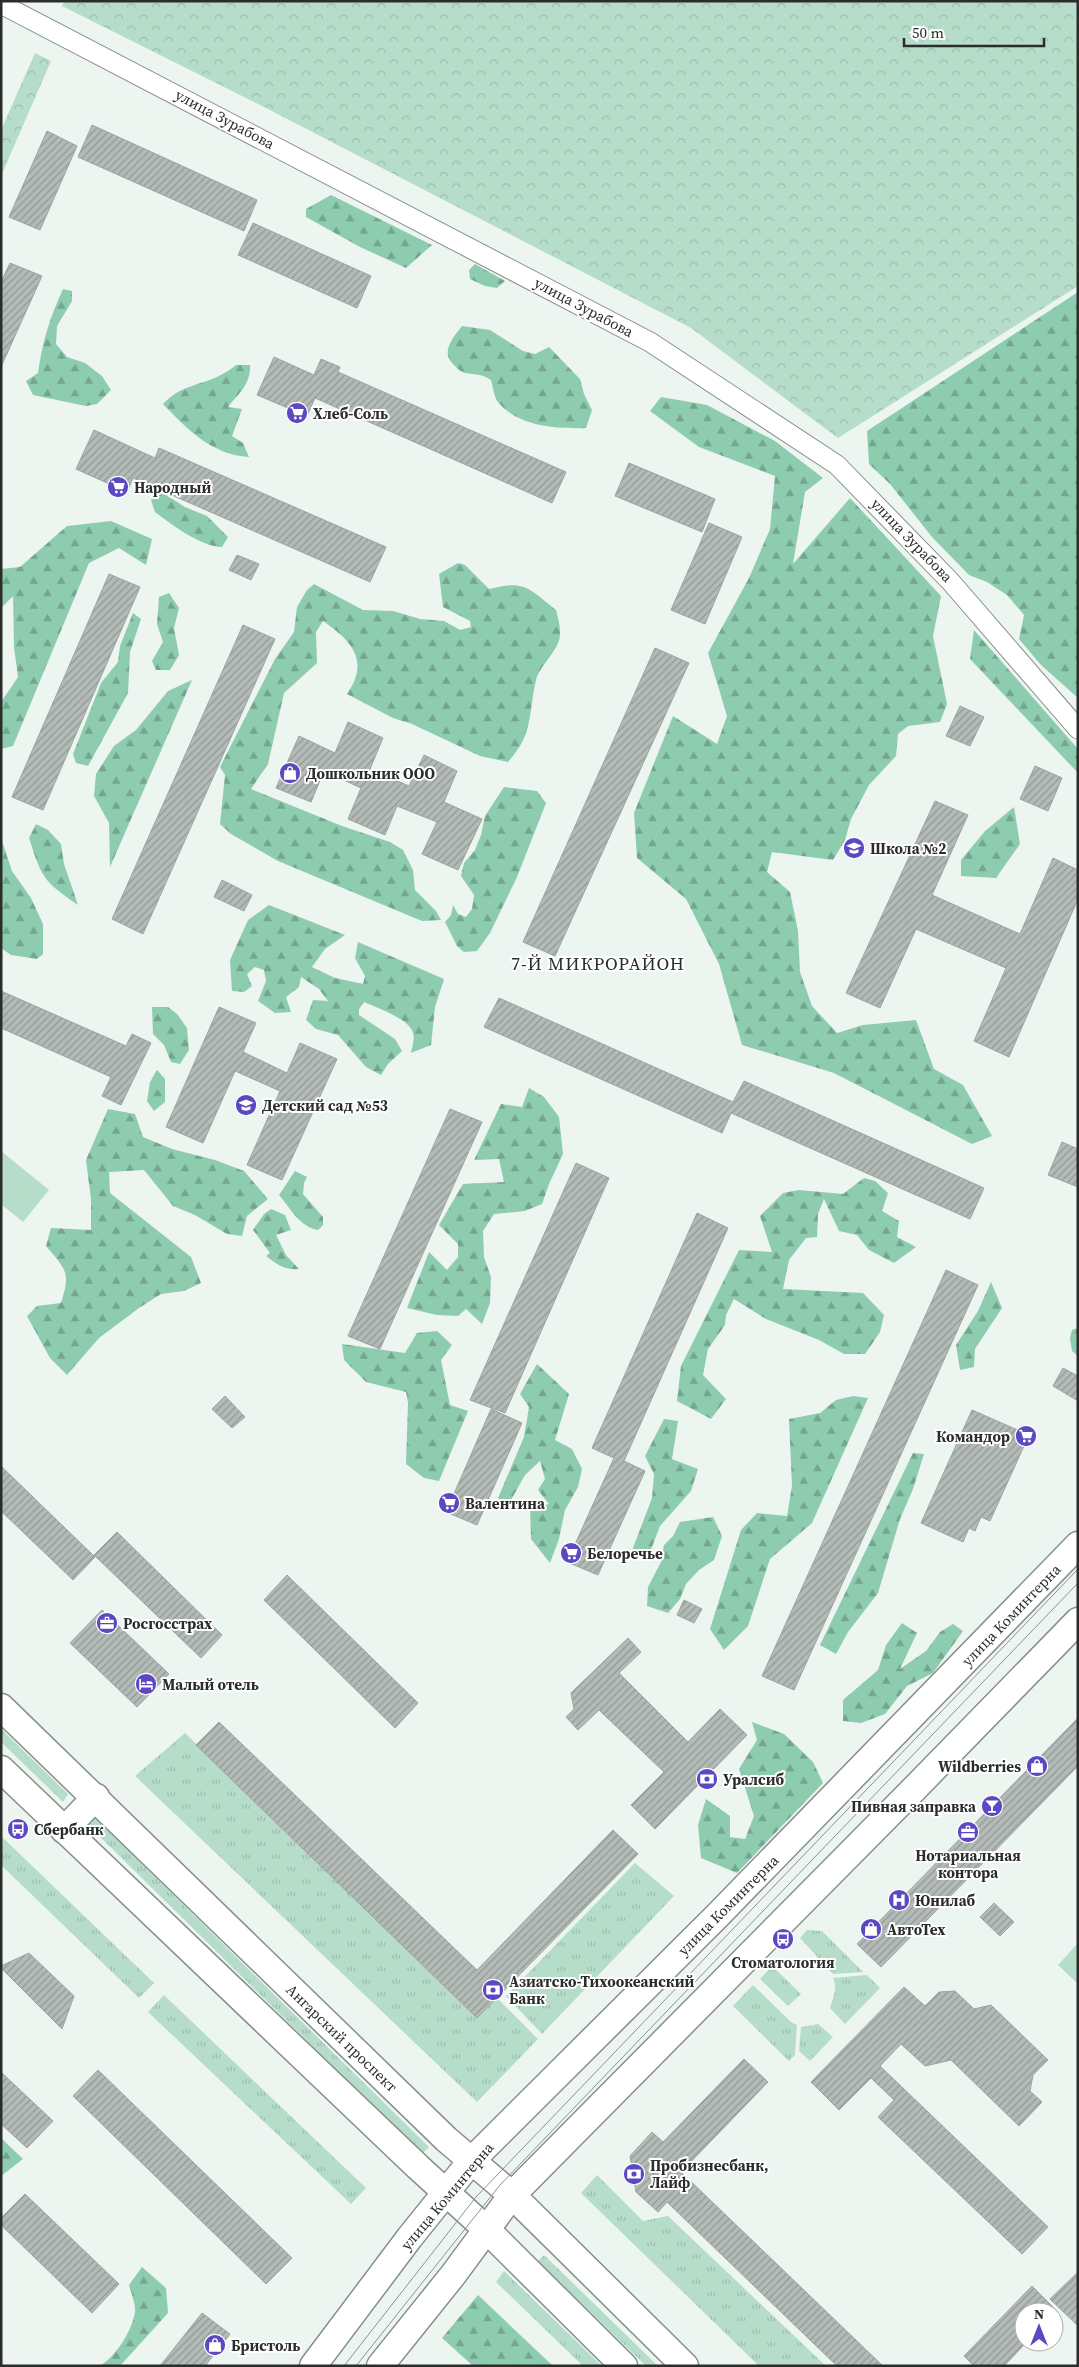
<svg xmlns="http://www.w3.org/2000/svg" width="1079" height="2367" viewBox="0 0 1079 2367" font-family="'Source Serif 4',serif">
	<defs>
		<pattern id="grass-tufts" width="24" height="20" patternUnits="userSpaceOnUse" patternTransform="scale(1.25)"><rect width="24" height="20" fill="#b6ddca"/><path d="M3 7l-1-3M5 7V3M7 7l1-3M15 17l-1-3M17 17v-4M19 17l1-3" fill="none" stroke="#9dbeae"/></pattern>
		<pattern id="forest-firs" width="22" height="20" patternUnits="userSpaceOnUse" patternTransform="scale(1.25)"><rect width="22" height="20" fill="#8eccaf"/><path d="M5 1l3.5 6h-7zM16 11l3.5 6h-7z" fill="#74a68f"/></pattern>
		<pattern id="park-crowns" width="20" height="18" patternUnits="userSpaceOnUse" patternTransform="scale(1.25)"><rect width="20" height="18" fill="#b6ddca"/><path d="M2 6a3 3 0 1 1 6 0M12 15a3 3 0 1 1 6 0" fill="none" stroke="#9dbeae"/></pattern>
		<pattern id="building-hatch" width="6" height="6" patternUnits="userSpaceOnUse" patternTransform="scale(1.25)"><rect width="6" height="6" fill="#b3bbb7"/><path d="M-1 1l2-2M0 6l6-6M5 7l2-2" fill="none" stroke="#929895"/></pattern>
	</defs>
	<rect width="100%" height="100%" fill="#edf5f1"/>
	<g fill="url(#grass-tufts)">
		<path d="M1 1729 68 1794 63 1802 1 1742Z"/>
		<path d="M185 1733 477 2018 497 1998 538 2039 477 2102 135 1776Z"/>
		<path d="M94 1817 429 2147 422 2154 87 1824Z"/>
		<path d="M1 1836 154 1983 139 1998 1 1865Z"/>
		<path d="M635 1863 674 1896 542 2034 506 1996Z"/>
		<path d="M807 1930 822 1931 863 1972 833 1974 800 1938Z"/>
		<path d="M772 1966 801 1994 788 2006 760 1979Z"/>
		<path d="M867 1975 880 1988 845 2024 830 2008C833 1998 838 1988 833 1978Z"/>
		<path d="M753 1985 791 2022 797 2025 795 2055 789 2061 733 2006Z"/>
		<path d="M164 1995 366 2188 351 2204 148 2012Z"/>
		<path d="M818 2024 833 2037 810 2061 799 2051 801 2027Z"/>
		<path d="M597 2175 643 2221 668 2216 826 2366H759L581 2193Z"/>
		<path d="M544 2255 658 2366H646L538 2261Z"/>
		<path d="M504 2271 602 2366H583L496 2282Z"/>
	</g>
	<g fill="url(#forest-firs)">
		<path d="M331 195 432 245 406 268 360 247 306 217V209Z"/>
		<path d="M475 264 505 281 497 288 485 286 470 279 469 270Z"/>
		<path d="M63 289 72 291V301L57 326 56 344 67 357 85 363 102 376 111 390 97 404 86 406 33 395 26 381 38 373C42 343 50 317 63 289Z"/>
		<path d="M1078 292V698L1041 665 1019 639 1024 615 1007 595 987 582 969 575 932 537 890 484 869 464 867 431Z"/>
		<path d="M462 326 490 330 523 351 535 354 549 347 580 379 584 394 592 410 586 428C558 429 518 427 498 402 494 397 493 387 491 380 480 373 476 375 465 373 461 372 458 369 455 366 440 353 451 340 462 326Z"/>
		<path d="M236 365H250C251 384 239 393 228 407L242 409 232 436 243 443 249 457C212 455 187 429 163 404 181 385 198 386 219 376 225 373 231 369 236 365Z"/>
		<path d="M661 397 707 405 775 441 823 478 805 492 793 564 850 498 941 596 933 636 947 704 940 722 908 726 898 734 896 756 869 785 851 819 845 840 833 860 772 852 767 872 790 892 798 931 800 972 812 1006 837 1033 863 1025 916 1020 934 1069 963 1085 992 1136 972 1144 834 1073 742 1045 719 964 686 899 637 858 634 813 673 716 717 744 727 716 708 653 749 578 770 529 775 476 699 447 650 411Z"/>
		<path d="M156 492 163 493 185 507 207 516 228 537 222 547C202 547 172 525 155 512L151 500Z"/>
		<path d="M111 521 152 539 146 565 119 548 89 563 13 746 1 749V702L18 677 14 647 13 596 1 608V569L20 567 67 526Z"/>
		<path d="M458 563 465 565 489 589C525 580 528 588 556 610 558 617 560 625 560 632 561 650 540 664 536 680 528 715 534 733 508 762L480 756 412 724 393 718 347 694C370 661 352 641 323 621L316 632 317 663 284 693 268 764 251 789 342 826 390 842 403 850 413 870 415 890 436 911 441 920 422 921 278 861 231 834 220 824 225 775 220 767 275 659 294 632 297 607 307 590 314 584 363 610 393 611 420 619 444 621 460 630 471 627 470 621 443 607 439 574Z"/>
		<path d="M169 593 179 608 174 628 179 655 170 670H156L152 661 163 642 157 624 159 597Z"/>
		<path d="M133 613 141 619 130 652 128 693 88 766 76 763 73 754 101 683 118 662 120 646Z"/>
		<path d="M974 630 1078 749V773L970 659Z"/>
		<path d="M192 680 110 867 109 823 94 796 96 774 114 746 136 730 168 691Z"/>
		<path d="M504 787 537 791 546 803 517 877 490 933 477 951 464 952 457 946 445 922 451 915 453 905 458 914 466 917 472 909 474 895 461 876 464 863 475 850 481 835 485 816Z"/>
		<path d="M1014 807 1020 844 996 878 961 876V860L985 831Z"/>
		<path d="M36 824 48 830 61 844 64 864 78 905C43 881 42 878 29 838Z"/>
		<path d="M1 838 12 871 31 898 43 924V954L37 959 11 955 1 948Z"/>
		<path d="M269 905 345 935 325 949 312 967 335 978 363 984 365 976 355 958 358 942 444 979 435 1007 431 1045 411 1053C412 1047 415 1039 413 1033 410 1019 377 1008 364 1002L359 1009V1015L395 1039 402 1051 388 1064 381 1075 366 1067 338 1035 316 1029 306 1020 313 1000 328 1001 319 989 301 977 299 987 286 997 291 1012 275 1013 258 1001 266 981 264 970 255 967 247 974 252 986 244 992 232 991 230 960 248 920Z"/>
		<path d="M152 1007H168L177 1014 187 1028 189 1050 180 1064 171 1062 164 1045 153 1034Z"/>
		<path d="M157 1070 165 1079V1102L154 1111 147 1101 150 1082Z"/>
		<path d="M529 1088 544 1097 559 1117 563 1154 549 1184 542 1204 525 1211 494 1214 483 1231 484 1257 491 1277 490 1303 482 1324 466 1309 458 1316 437 1315 407 1308 429 1252 447 1270 458 1257V1244L439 1225 463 1184 504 1182 499 1159 474 1160 501 1104 522 1107Z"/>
		<path d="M108 1109 135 1114 143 1137 172 1149 215 1160 244 1171 268 1199 247 1216 242 1236 227 1234 195 1215 173 1206 144 1170 109 1172 110 1193 191 1257 201 1283 184 1291 161 1294 139 1308 99 1338 67 1375 50 1358 27 1316 37 1306 61 1303C71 1272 66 1270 46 1246L51 1228 91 1230V1199L86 1160Z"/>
		<path d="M295 1171 307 1177 304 1183 303 1194 323 1217V1225L318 1230C300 1227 290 1208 279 1195Z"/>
		<path d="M864 1178 875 1181 888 1193 882 1211 899 1221 897 1237 916 1247 894 1263 869 1250 857 1235 839 1231 824 1199 818 1214 817 1237 806 1238 789 1260 783 1289 863 1293 884 1315 880 1332 865 1354H844L819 1340 766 1319 734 1299 726 1315 725 1325 708 1349 703 1375 726 1399 711 1419 677 1401 681 1366 739 1250 772 1252 760 1216 783 1193 799 1190 843 1194Z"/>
		<path d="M271 1209 285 1215 291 1230 276 1235 286 1255 299 1269C284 1270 278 1265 266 1256L270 1253 253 1230 264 1214Z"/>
		<path d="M991 1282 1002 1308 975 1349 974 1367 960 1370 956 1345 978 1311Z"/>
		<path d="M1078 1328V1356L1072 1351 1070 1338 1072 1330Z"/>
		<path d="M437 1331 452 1345 441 1360 450 1405 468 1411 439 1481 424 1478 406 1464 408 1403 406 1392 366 1382 344 1360 342 1344 405 1353 417 1333Z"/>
		<path d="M537 1364 569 1394 555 1440 572 1449 582 1469 578 1487 565 1510 559 1539 550 1563 531 1539 530 1508 549 1504 538 1490 545 1479 540 1461 525 1475 507 1507 498 1498 524 1437 529 1407 520 1394Z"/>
		<path d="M853 1396 868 1398 812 1523 770 1559 748 1626 724 1650 710 1629 741 1530 757 1513 787 1516 792 1486 789 1419 820 1413 836 1400Z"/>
		<path d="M664 1419 678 1421 672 1459 698 1469 691 1491 660 1526 650 1552 630 1556 652 1498 654 1474 645 1456Z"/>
		<path d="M913 1453 924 1454 913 1489 900 1519 878 1593 848 1632 836 1654 820 1645Z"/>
		<path d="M713 1517 722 1536 714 1560 699 1570 686 1584 680 1599 668 1613 647 1606 648 1587 661 1562 664 1545 673 1536 680 1522Z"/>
		<path d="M902 1623 917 1633 900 1669 926 1651 940 1632 953 1624 963 1631 933 1673 907 1686 885 1714 861 1723 843 1721V1700L878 1670 886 1645Z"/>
		<path d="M752 1722 784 1734 813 1762 823 1783 737 1873 701 1858 698 1825 706 1799 730 1816V1837L745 1839 754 1816 739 1769 757 1740Z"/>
		<path d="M1 2138 23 2159 1 2176Z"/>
		<path d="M142 2267 166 2288 168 2313 120 2366H100C116 2356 132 2331 135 2312 136 2304 131 2293 129 2285Z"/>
		<path d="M478 2295 553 2366H473L442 2338Z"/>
	</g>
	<g fill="url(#park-crowns)">
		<path d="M64 1H1078V286L838 438 691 328 266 108 64 7H62Z"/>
		<path d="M35 53 51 61 1 176V130Z"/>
	</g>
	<g fill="#b6ddca">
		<path d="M1 1151 49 1190 23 1222 1 1204Z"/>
		<path d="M1078 1943V1984L1058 1965Z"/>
	</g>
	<g fill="url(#building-hatch)" stroke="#9ca4a0">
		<path d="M92 125 257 200 244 231 78 157Z"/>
		<path d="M47 131 77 146 40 230 9 217Z"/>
		<path d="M253 223 371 276 357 308 238 255Z"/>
		<path d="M10 263 42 276 1 367V282Z"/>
		<path d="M274 357 314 375 321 359 340 367 338 372 566 472 552 503 315 398 307 416 257 395Z"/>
		<path d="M94 430 155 458 159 448 386 547 370 582 133 478 127 492 76 469Z"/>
		<path d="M629 463 715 499 702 532 615 496Z"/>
		<path d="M709 523 742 537 705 624 671 610Z"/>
		<path d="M237 555 259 564 251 580 229 570Z"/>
		<path d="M109 574 140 587 43 810 12 797Z"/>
		<path d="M243 625 275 639 143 934 112 919Z"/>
		<path d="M655 648 689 663 555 956 523 942Z"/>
		<path d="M960 706 984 717 970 746 946 736Z"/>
		<path d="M348 722 383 738 370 769 409 786 424 755 457 771 444 802 482 819 458 870 422 854 437 822 397 806 385 835 348 819 361 788 324 771 311 802 276 788 299 736 335 753Z"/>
		<path d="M1035 766 1062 778 1048 811 1020 799Z"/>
		<path d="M935 801 968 815 932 895 1020 934 1053 858 1078 870V899L1009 1057 974 1041 1006 968 916 929 880 1008 846 993Z"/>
		<path d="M222 880 252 895 244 911 214 897Z"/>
		<path d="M1 991 126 1046 132 1034 151 1043 121 1105 102 1096 111 1077 1 1028Z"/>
		<path d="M499 998 733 1102 744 1081 984 1188 970 1219 731 1113 722 1133 484 1027Z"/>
		<path d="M219 1007 256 1023 243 1052 287 1073 300 1043 337 1059 282 1180 247 1165 280 1091 235 1071 203 1143 166 1127Z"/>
		<path d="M450 1109 482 1122 380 1349 348 1336Z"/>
		<path d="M1062 1142 1078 1149V1187L1048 1175Z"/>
		<path d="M576 1163 609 1178 505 1413 470 1400Z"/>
		<path d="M697 1213 728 1228 624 1461 645 1471 598 1575 567 1562 614 1458 592 1448Z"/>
		<path d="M946 1270 978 1285 794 1690 762 1676Z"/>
		<path d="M1063 1368 1078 1376V1401L1053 1386Z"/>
		<path d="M225 1396 245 1417 232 1428 212 1409Z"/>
		<path d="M491 1409 522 1423 477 1525 446 1512Z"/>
		<path d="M972 1410 1029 1435 990 1521 981 1517 975 1531 969 1528 963 1542 921 1523Z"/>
		<path d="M1 1466 95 1557 73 1580 1 1511Z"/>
		<path d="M117 1532 222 1635 201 1658 94 1555Z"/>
		<path d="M287 1575 418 1703 395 1728 264 1600Z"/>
		<path d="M684 1600 702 1609 694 1623 677 1615Z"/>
		<path d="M102 1610 169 1674 137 1707 70 1643Z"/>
		<path d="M628 1638 641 1652 619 1673 688 1742 720 1709 747 1735 655 1829 631 1805 664 1772 599 1710 578 1730 566 1717 574 1709 571 1693Z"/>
		<path d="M1078 1718V1766L881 1967 857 1944Z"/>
		<path d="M219 1722 477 1970 613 1830 638 1854 477 2018 196 1745Z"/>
		<path d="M994 1903 1014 1922 1000 1936 980 1917Z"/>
		<path d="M29 1953 74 1996 62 2029 1 1968V1966Z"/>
		<path d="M904 1987 925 2006 939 1992 955 1991 974 2009 991 2005 1048 2060 1033 2075 1030 2091 1042 2102 1019 2126 951 2060 925 2066 901 2044 880 2066 1048 2227 1022 2254 878 2117 894 2100 871 2078 839 2110 811 2082Z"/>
		<path d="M744 2059 768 2082 681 2172 883 2366H837L667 2202 658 2212 636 2192 630 2156 652 2132 663 2142Z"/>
		<path d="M98 2070 292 2258 266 2284 73 2096Z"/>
		<path d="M1 2072 53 2121 27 2148 1 2124Z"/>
		<path d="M25 2194 119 2284 92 2313 1 2225V2218Z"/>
		<path d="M1078 2272V2326L1050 2299Z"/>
		<path d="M1032 2286 1058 2312H1024V2345L1004 2366H974L964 2356Z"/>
		<path d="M202 2313 230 2334 205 2366H160Z"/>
	</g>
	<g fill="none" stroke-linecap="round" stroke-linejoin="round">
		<g stroke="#878e8b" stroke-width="21">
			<path id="street" d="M1 4 650 342 837 465 950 581 1078 729"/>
		</g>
		<g stroke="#878e8b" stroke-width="29">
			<g id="secondary">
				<path d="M1 1707 446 2139 512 2195 685 2366"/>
				<path d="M1 1769 418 2167 485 2228 624 2366"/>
				<path d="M64 1830 96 1797"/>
				<path d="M313 2366 410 2237 472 2160 718 1915 1078 1545"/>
				<path d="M380 2366 453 2275 512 2195 914 1789 1078 1621"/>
			</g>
		</g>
		<use href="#street" stroke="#fff" stroke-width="19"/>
		<use href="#secondary" stroke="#fff" stroke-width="26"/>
		<g stroke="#8c928f" stroke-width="1">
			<path d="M344 2366 476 2197 1078 1569"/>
			<path d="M356 2366 500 2185 1078 1583"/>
		</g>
	</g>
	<defs>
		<g id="supermarket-disc" transform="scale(1.125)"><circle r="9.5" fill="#5c48c1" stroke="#fff"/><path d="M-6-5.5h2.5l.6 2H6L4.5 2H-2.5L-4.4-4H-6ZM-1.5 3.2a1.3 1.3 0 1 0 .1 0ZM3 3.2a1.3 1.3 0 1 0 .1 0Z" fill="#fff"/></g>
		<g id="shop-disc" transform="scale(1.125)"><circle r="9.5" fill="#5c48c1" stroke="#fff"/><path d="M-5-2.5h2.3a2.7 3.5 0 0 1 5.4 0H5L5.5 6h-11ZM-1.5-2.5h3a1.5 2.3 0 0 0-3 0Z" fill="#fff"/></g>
		<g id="school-disc" transform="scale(1.125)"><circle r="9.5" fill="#5c48c1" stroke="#fff"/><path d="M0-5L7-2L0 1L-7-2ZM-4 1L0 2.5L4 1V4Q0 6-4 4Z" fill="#fff"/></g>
		<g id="office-disc" transform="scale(1.125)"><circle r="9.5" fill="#5c48c1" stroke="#fff"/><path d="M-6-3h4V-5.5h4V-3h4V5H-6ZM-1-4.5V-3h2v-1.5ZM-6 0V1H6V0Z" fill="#fff"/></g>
		<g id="hotel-disc" transform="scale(1.125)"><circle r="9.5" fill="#5c48c1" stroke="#fff"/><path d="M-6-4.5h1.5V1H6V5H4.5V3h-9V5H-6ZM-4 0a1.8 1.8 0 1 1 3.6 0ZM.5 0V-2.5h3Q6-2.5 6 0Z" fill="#fff"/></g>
		<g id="bank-disc" transform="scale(1.125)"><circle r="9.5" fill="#5c48c1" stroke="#fff"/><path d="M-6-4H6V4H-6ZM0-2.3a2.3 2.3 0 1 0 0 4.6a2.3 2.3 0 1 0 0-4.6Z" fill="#fff"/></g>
		<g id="bar-disc" transform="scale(1.125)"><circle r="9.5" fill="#5c48c1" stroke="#fff"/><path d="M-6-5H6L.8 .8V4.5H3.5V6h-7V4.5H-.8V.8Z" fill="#fff"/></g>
		<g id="bus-disc" transform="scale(1.125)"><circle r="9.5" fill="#5c48c1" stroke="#fff"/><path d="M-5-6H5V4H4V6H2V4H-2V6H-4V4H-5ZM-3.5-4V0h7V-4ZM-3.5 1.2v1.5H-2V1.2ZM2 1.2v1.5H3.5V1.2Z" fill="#fff"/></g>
		<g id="hospital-disc" transform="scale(1.125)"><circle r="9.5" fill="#5c48c1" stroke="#fff"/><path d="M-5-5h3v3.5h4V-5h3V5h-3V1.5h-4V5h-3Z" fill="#fff"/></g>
	</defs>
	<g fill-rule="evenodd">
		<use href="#supermarket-disc" x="297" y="413"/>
		<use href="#supermarket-disc" x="118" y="487"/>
		<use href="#shop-disc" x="290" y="773"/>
		<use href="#school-disc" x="854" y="848"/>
		<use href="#school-disc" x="246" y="1105"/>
		<use href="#supermarket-disc" x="1026" y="1436"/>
		<use href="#supermarket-disc" x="449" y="1503"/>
		<use href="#supermarket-disc" x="571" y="1553"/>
		<use href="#office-disc" x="107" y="1623"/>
		<use href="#hotel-disc" x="146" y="1684"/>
		<use href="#shop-disc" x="1037" y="1766"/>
		<use href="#bank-disc" x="707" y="1779"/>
		<use href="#bar-disc" x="992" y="1806"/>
		<use href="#bus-disc" x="18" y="1829"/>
		<use href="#office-disc" x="968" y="1832"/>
		<use href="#hospital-disc" x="899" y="1900"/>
		<use href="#shop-disc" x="871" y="1929"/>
		<use href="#bus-disc" x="783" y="1939"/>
		<use href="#bank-disc" x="493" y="1990"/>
		<use href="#bank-disc" x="634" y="2174"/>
		<use href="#shop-disc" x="215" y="2345"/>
	</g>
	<g text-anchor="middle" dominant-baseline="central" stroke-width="4" stroke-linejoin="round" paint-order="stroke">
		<g font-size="15" fill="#2a2d2b" stroke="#fff">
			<text transform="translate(225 119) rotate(28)">улица Зурабова</text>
			<text transform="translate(584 307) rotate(28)">улица Зурабова</text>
			<text transform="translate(912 540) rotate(46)">улица Зурабова</text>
			<text transform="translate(1011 1615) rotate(-46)">улица Коминтерна</text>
			<text transform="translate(728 1905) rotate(-45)">улица Коминтерна</text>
			<text transform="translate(342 2038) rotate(44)">Ангарский проспект</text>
			<text transform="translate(447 2196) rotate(-50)">улица Коминтерна</text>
		</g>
		<g font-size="15" font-weight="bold" fill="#2a2d2b" stroke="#fff" text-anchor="start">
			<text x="313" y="413">Хлеб-Соль</text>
			<text x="134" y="487">Народный</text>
			<text x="306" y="773">Дошкольник ООО</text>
			<text x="870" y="848">Школа №2</text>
			<text x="262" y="1105">Детский сад №53</text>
			<text x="1010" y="1436" text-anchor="end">Командор</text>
			<text x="465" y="1503">Валентина</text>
			<text x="587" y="1553">Белоречье</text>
			<text x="123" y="1623">Росгосстрах</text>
			<text x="162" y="1684">Малый отель</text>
			<text x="1021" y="1766" text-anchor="end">Wildberries</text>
			<text x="723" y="1779">Уралсиб</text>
			<text x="976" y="1806" text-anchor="end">Пивная заправка</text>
			<text x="34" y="1829">Сбербанк</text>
			<text x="968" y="1855" text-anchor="middle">Нотариальная<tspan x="968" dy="17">контора</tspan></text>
			<text x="915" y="1900">Юнилаб</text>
			<text x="887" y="1929">АвтоТех</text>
			<text x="783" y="1962" text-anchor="middle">Стоматология</text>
			<text x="509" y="1981">Азиатско-Тихоокеанский<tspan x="509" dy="17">Банк</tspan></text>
			<text x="650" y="2165">Пробизнесбанк,<tspan x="650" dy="17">Лайф</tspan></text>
			<text x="231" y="2345">Бристоль</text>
		</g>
		<g font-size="18" letter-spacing="1" fill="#2a2d2b" stroke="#fff">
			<text x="598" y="963">7-Й МИКРОРАЙОН</text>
		</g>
	</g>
	<rect width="1079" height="2367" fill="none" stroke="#2a2d2b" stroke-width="5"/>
	<g transform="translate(1039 2327)"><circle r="24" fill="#ffffff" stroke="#aaabaa"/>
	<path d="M0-4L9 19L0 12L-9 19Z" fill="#5c48c1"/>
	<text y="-8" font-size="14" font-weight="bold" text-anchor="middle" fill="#2a2d2b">N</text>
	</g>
	<path d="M904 38v8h140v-8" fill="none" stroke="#2a2d2b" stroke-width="2.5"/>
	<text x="912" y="38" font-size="15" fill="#2a2d2b" stroke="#ffffff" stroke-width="4" paint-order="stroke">50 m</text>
</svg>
